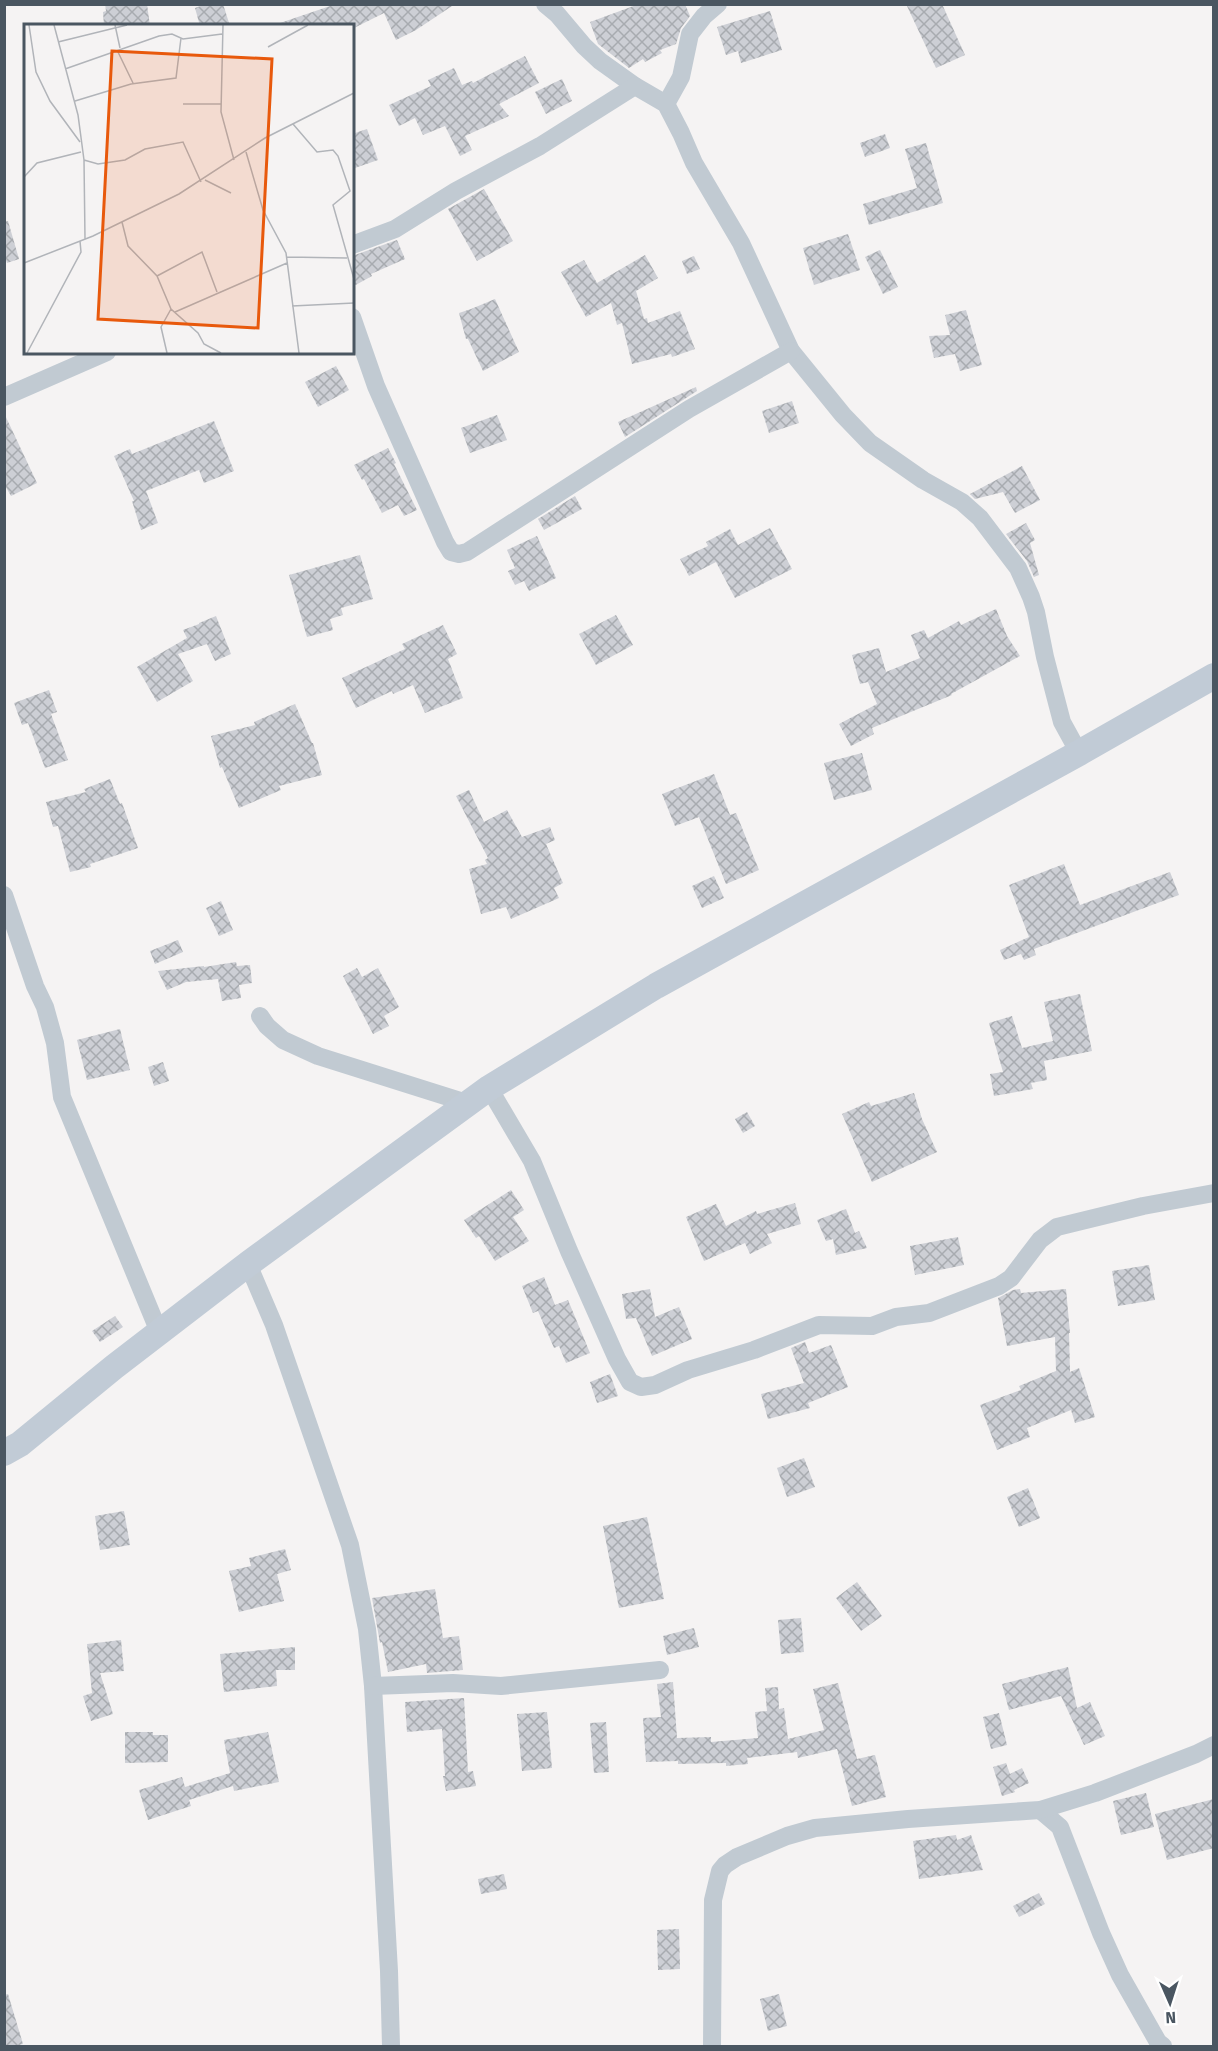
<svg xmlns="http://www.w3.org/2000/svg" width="1218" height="2051" viewBox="0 0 1218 2051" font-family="'Fira Sans',sans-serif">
	<defs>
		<pattern id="building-cross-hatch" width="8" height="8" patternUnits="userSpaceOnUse" patternTransform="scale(1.5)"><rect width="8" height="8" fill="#cdcfd5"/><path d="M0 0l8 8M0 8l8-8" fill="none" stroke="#a8abb0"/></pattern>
	</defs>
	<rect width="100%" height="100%" fill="#f5f3f3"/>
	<g fill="url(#building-cross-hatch)">
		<path d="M105 4H147L150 26H104L103 12 106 11Z"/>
		<path d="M206 4H223L230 26H200L195 8Z"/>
		<path d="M336 4H455L416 30 396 40 384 13 354 28 353 26H280V23Z"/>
		<path d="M639 4H685L690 16 681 28 676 44 660 50 662 53 645 62 643 59 629 68 598 44 590 22Z"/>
		<path d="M906 4H942L965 55 936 68Z"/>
		<path d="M770 11 782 50 741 63 738 51 726 55 717 27Z"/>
		<path d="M525 56 539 83 499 104 509 116 465 136 472 150 460 156 445 126 423 135 415 118 399 126 389 105 431 86 428 80 454 68 462 85 472 81 473 83Z"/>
		<path d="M562 79 572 101 546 114 535 92Z"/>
		<path d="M367 129 378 160 352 169V134Z"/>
		<path d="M885 134 890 148 865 157 860 143Z"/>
		<path d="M926 143 943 203 869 225 863 204 917 188 905 149Z"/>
		<path d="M484 189 513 241 477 261 448 209Z"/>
		<path d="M8 221 19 259 7 263 4 255V222Z"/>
		<path d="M848 234 860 270 814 285 803 248Z"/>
		<path d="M397 240 405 259 371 274 372 276 352 287V256Z"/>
		<path d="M880 250 898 287 883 294 865 257Z"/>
		<path d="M645 255 658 278 636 291 644 319 647 318 648 323 680 311 695 349 672 357 671 354 632 364 622 323 617 325 611 303 586 317 561 272 584 260 597 283Z"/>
		<path d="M694 256 700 269 687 274 682 261Z"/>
		<path d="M495 299 519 352 483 371 468 339H466L459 313 471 309Z"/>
		<path d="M966 310 982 365 960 371 955 354 934 358 929 336 950 335 945 315Z"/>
		<path d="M336 366 349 390 318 407 305 382Z"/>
		<path d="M696 387 697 391 625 437 618 422Z"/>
		<path d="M792 401 799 423 769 433 762 411Z"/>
		<path d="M4 413 37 483 11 496 4 484Z"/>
		<path d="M497 415 507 440 470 453 461 428Z"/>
		<path d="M214 421 234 471 204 483 199 470 146 491 158 523 141 530 132 501H134L114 456 130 449 132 454Z"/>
		<path d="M388 448 396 463 394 464 417 510 404 516 398 505 382 513 364 479 362 480 354 465Z"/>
		<path d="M1022 466 1040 500 1015 513 1003 492 975 499 970 494Z"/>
		<path d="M575 496 582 509 544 530 538 519Z"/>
		<path d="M1026 523 1035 540 1030 543 1039 575 1034 577 1027 561 1006 534Z"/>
		<path d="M770 528 792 569 735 598 716 562 689 576 680 559 708 546 706 542 730 529 738 545Z"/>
		<path d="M537 536 556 578 529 591 524 581 515 585 508 571 515 568 507 550Z"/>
		<path d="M360 555 373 599 341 608 343 615 330 619 333 630 307 637 289 575Z"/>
		<path d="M996 609 1007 636 1020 656 951 694 952 695 872 728 874 734 851 746 839 724 877 704 868 682 860 684 852 655 879 648 886 672 920 658 911 635 924 630 928 638 959 621 961 625Z"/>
		<path d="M616 615 633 645 596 665 579 634Z"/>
		<path d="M216 616 231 654 215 661 207 644 178 654 193 681 157 702 137 667 187 638 183 630 199 624V623Z"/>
		<path d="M443 625 457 654 448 659 463 698 425 713 413 685 393 694 392 691 356 708 342 678 405 649 402 644Z"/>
		<path d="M49 690 57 712 51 714 68 760 45 768 28 723 22 725 14 703Z"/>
		<path d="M295 704 312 743H313L322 775 279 786 281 790 239 808 222 767 220 768 211 736 255 725 254 722Z"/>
		<path d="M862 753 872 790 834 800 824 763Z"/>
		<path d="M714 774 730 815 736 813 759 870 726 884 699 817 675 826 662 794Z"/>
		<path d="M110 779 120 804 122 803 138 848 90 864 91 867 70 872 58 826 53 827 46 802 86 792 84 789Z"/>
		<path d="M469 790 484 822 507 810 522 837 550 827 555 840 546 844 563 883 554 888 559 898 511 919 506 907 481 914 469 869 487 864 485 860 488 858 456 796Z"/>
		<path d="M1064 864 1080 905 1170 872 1179 895 1034 949 1036 955 1024 960 1021 954 1004 960 1000 950 1029 937 1009 885Z"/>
		<path d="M714 876 724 898 702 908 692 886Z"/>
		<path d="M221 901 233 930 219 936 206 908Z"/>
		<path d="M178 940 183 952 155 964 150 951Z"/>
		<path d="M236 962 237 966 250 965 252 983 239 985 241 998 222 1001 218 979 186 982 167 990 158 971 204 966V967Z"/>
		<path d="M357 968 362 977 378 968 399 1007 384 1016 389 1026 373 1034 343 976Z"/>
		<path d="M1080 994 1092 1051 1044 1061 1047 1080 1031 1083 1033 1089 994 1096 990 1074 1003 1072 989 1023 1012 1016 1022 1048 1053 1041 1044 1002Z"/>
		<path d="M120 1029 130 1070 87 1080 77 1040Z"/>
		<path d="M163 1062 169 1081 154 1086 148 1067Z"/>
		<path d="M914 1093 922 1119 937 1152 872 1182 842 1114 869 1102 871 1106Z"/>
		<path d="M747 1112 755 1126 743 1133 735 1119Z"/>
		<path d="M511 1190 524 1210 513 1217 529 1241 495 1261 479 1236 476 1238 464 1220Z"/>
		<path d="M795 1203 801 1224 767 1234 772 1243 750 1254 745 1243 704 1261 686 1217 716 1204 726 1226 756 1211 757 1214Z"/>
		<path d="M846 1209 855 1233 859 1231 867 1248 836 1255 833 1239 826 1241 817 1220Z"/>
		<path d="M958 1237 964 1265 915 1275 910 1246Z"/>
		<path d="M1149 1265 1155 1300 1118 1306 1112 1271Z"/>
		<path d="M544 1277 555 1305 568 1300 590 1353 566 1363 559 1346 554 1348 538 1311 533 1313 522 1286Z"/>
		<path d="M650 1289 655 1317 679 1307 692 1339 652 1356 636 1318 626 1319 622 1294Z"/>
		<path d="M1020 1289 1021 1293 1066 1289 1070 1333H1069L1070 1372 1079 1368 1095 1417 1075 1423 1071 1410 1027 1428 1030 1437 997 1450 980 1405 1021 1390 1019 1386 1056 1371 1055 1337 1007 1346 998 1298 1013 1290Z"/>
		<path d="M115 1316 123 1327 100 1342 92 1331Z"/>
		<path d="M805 1342 809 1353 831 1345 848 1387 808 1403 810 1408 768 1419 761 1394 804 1383 791 1348Z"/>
		<path d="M610 1374 618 1396 597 1403 590 1382Z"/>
		<path d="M804 1458 815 1487 787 1497 777 1468Z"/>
		<path d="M1028 1488 1040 1518 1019 1527 1007 1497Z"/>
		<path d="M124 1511 130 1545 100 1550 95 1516Z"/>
		<path d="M647 1517 664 1599 619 1608 603 1526Z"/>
		<path d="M285 1549 291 1570 277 1574 284 1601 239 1612 229 1571 251 1566 249 1558Z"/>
		<path d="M857 1582 882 1616 861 1631 836 1598Z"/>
		<path d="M435 1589 443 1638 459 1636 463 1670 427 1673 426 1664 388 1672 382 1642 380 1643 372 1598Z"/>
		<path d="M801 1618 804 1652 781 1654 778 1620Z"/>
		<path d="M694 1628 699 1647 667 1655 663 1636Z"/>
		<path d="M121 1640 124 1671 100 1673 113 1714 91 1721 83 1696 92 1693 87 1644Z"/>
		<path d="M295 1647V1670H276L277 1686 224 1692 220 1654Z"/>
		<path d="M1068 1667 1077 1708 1090 1702 1105 1736 1084 1745 1061 1696 1009 1710 1002 1684Z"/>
		<path d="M673 1682 677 1738 711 1737V1742L758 1738 755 1712 767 1711 765 1688 778 1687 779 1709 784 1708 788 1739 824 1730 813 1689 838 1683 857 1759 875 1755 886 1797 852 1806 837 1749 798 1758 797 1752 747 1758 748 1764 726 1766V1763L678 1764V1761L646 1762 643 1718 661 1717 657 1684Z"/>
		<path d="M464 1698 468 1772 473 1771 476 1786 446 1791 443 1776H445L442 1729 407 1732 405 1702Z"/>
		<path d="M547 1712 552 1768 522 1771 517 1714Z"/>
		<path d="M999 1713 1007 1745 991 1749 983 1717Z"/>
		<path d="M606 1722 609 1772 594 1773 590 1723Z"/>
		<path d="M125 1732H153V1735H168V1762L125 1763Z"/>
		<path d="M268 1732 279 1782 234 1791 233 1786 189 1800 191 1806 148 1820 139 1790 182 1777 185 1787 230 1773 224 1740Z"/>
		<path d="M1006 1763 1010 1774 1022 1768 1029 1783 1014 1790 1015 1792 1002 1796 993 1767Z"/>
		<path d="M1146 1793 1154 1827 1121 1835 1113 1801Z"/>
		<path d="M1214 1799V1848L1167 1860 1155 1814Z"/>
		<path d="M956 1835 957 1840 971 1835 983 1870 919 1879 913 1841Z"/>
		<path d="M504 1874 507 1889 481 1894 478 1879Z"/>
		<path d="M1039 1893 1045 1904 1019 1917 1013 1906Z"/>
		<path d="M679 1929 680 1969 658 1970 657 1930Z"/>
		<path d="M8 1994 23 2044 15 2046H4V1995Z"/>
		<path d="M779 1994 787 2026 768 2031 760 1999Z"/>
	</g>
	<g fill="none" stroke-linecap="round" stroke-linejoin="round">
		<g stroke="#c1cad2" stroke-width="18">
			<path d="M545 4 557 14 584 46 600 61 635 86 666 104 681 133 694 163 741 243 791 351 843 415 870 443 923 480 962 502 980 518 1018 568 1031 597 1036 612 1045 657 1062 722 1079 753"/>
			<path d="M666 104 681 77 690 34 704 16 718 4"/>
			<path d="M352 245 395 229 456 191 540 146 635 86"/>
			<path d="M352 317 376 386 445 542 451 552 459 554 467 552 689 409 791 351"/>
			<path d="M4 397 107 352"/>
			<path d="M4 895 35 986 45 1007 55 1043 62 1097 159 1332"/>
			<path d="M260 1016 267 1026 283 1040 318 1056 467 1103"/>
			<path d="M489 1088 532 1161 569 1251 617 1359 630 1382 641 1387 655 1385 688 1370 754 1350 819 1325 872 1326 896 1317 929 1313 999 1286 1011 1278 1040 1240 1057 1227 1143 1206 1214 1193"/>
			<path d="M248 1264 274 1325 350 1545 367 1629 373 1686 389 1971 391 2046"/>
			<path d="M373 1686 453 1683 501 1686 660 1670"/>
			<path d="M1040 1810 1060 1827 1101 1933 1120 1975 1158 2042 1163 2046"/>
			<path d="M712 2046 713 1900 720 1871 725 1865 737 1857 787 1836 815 1828 908 1819 1040 1810 1095 1793 1196 1754 1214 1745"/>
		</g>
		<path stroke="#c1cbd6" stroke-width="26" d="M4 1453 20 1444 114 1367 248 1264 489 1088 656 986 1079 753 1214 676"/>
	</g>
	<g transform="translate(24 24)">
		<rect width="330" height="330" fill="#f5f3f3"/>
		<path fill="none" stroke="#b1b4b9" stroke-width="1.5" d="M5 1 12 48 26 77 56 118M30 1 54 91 60 136 61 215M91 1 96 24M199 1 197 88 210 136M34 18 103 1M244 23 284 1M93 26 109 59M41 45 135 12 148 10 159 15 198 10M51 77 107 60 152 54 157 14M159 80H197M269 100 293 128 309 126 314 132 326 167 309 181 330 255M222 128 239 186 262 229 275 329M60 136 74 140 101 136 121 125 159 118 177 158M0 153 13 139 57 128M181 156 207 169M98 198 104 222 133 252 147 285 174 309 180 320 197 329M263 233 323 234M0 239 69 212 155 170 241 114 330 69M133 252 178 228 193 268M268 282 330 279M151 288 263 239M3 329 57 228 56 217M143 329 137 303 147 285"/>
		<path fill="#e8590c" fill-opacity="0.15" stroke="#e8590c" stroke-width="3" d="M88 27 248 35 234 304 74 295Z"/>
		<rect width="330" height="330" fill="none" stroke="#4a5661" stroke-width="3"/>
	</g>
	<rect width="1218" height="2051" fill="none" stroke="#4a5661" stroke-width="12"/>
	<g transform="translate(1170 2003) rotate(177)" stroke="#ffffff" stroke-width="4.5" paint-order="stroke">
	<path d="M0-4.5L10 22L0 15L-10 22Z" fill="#4a5661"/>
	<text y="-9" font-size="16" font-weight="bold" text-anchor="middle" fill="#4a5661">N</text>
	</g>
</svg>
